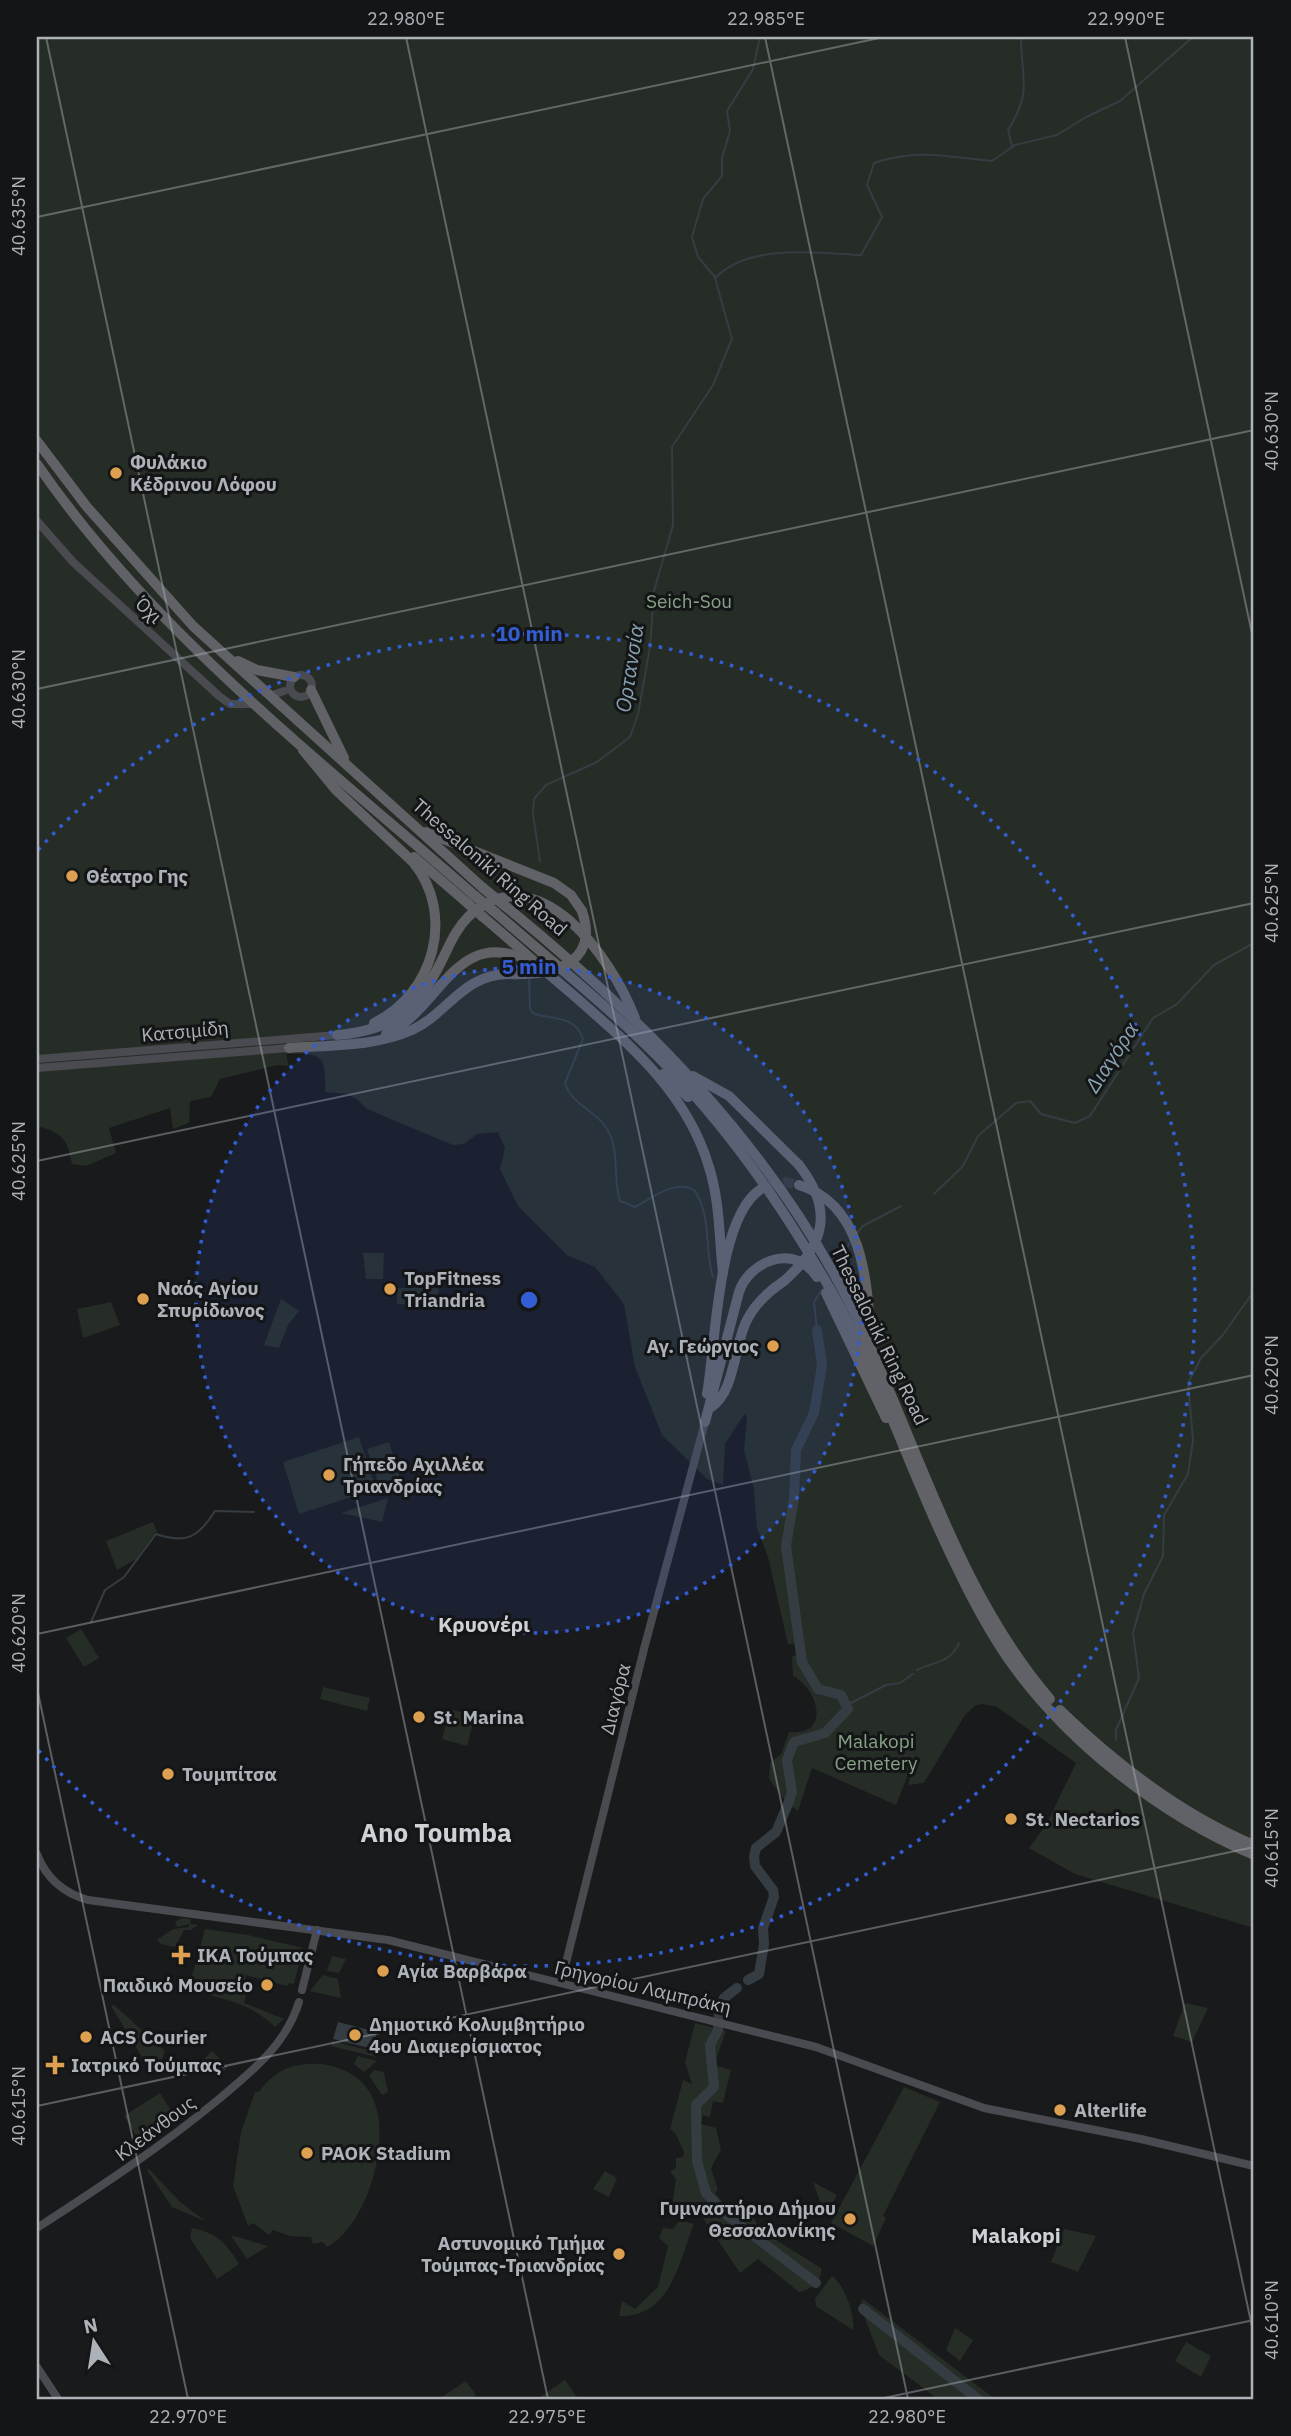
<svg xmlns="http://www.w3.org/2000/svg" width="1291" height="2436" viewBox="0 0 1291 2436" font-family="'IBM Plex Sans',sans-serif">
	<rect width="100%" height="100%" fill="#191a1b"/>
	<g fill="#262d26">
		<path d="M37 37H1254V1928L1075 1874 1029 1848 1046 1825 1076 1763 997 1707 983 1704 976 1705 965 1715 924 1783 908 1785 917 1752 896 1805 812 1768 798 1811 788 1804 769 1779 770 1763 781 1754 789 1732C831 1736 819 1690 793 1676L792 1657 798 1654 802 1643 788 1644 768 1557 757 1528 754 1489 744 1450 747 1420 745 1413 725 1444 723 1485 707 1479 662 1435 635 1367 624 1304 595 1267 567 1255 518 1206 500 1169 505 1148 498 1132 477 1134 464 1144 453 1145 367 1109 357 1099 347 1094 325 1092C326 1055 323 1053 286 1054L289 1066 278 1065 220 1079 211 1097 190 1101 189 1123 173 1129 170 1108 109 1128 116 1153 86 1166 72 1164C67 1139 63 1133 37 1126Z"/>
		<path d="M363 1253H384L383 1279H366Z"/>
		<path d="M397 1288H438L439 1292 431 1305 397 1304Z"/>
		<path d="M281 1299 299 1311 288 1325 279 1348 264 1345Z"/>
		<path d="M111 1302 120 1325 83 1338 77 1309Z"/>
		<path d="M359 1437 376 1489 299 1514 283 1462Z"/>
		<path d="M389 1442 401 1481 380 1488 367 1449Z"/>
		<path d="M388 1498 382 1522 341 1513Z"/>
		<path d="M153 1522 157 1531 136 1559 117 1570 106 1541Z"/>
		<path d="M81 1629 99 1658 84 1667 66 1638Z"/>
		<path d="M323 1687 370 1698 367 1711 320 1699Z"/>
		<path d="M450 1709 475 1716 467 1746 442 1739Z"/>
		<path d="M182 1918 191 1919 190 1924 198 1925 191 1930H184L175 1947 161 1944 157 1940 173 1929 189 1927V1924L177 1927 175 1922Z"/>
		<path d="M205 1929 248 1935 303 1948 294 1984 289 1983 287 1986 246 1975 244 1985 248 1987 244 2003 284 2019 275 2027C248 2001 223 1999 188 1990Z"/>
		<path d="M332 1956 346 1959 339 1973 327 1971Z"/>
		<path d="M323 1975 338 1979 341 1998 310 1991Z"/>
		<path d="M1185 2003 1208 2008 1192 2042 1173 2036Z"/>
		<path d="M114 2005 165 2051 157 2074 152 2073 111 2006Z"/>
		<path d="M695 2023 726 2031 714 2065 731 2070 723 2103 713 2101 710 2117 703 2115 701 2124 716 2128 721 2150 711 2168 718 2190 715 2193 728 2208 747 2206 760 2230 821 2268C823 2281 811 2290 799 2292L758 2259 740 2273 701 2215 672 2207 676 2179 670 2172 676 2168V2158L683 2157 684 2152 675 2133 670 2129 683 2080 692 2084 685 2062Z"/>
		<path d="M332 2041 375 2052 376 2057 331 2046Z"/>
		<path d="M212 2051 228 2067 219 2076 203 2060Z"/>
		<path d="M358 2056 377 2061 364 2072 354 2064Z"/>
		<path d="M321 2064C341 2067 360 2075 370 2093 395 2133 368 2226 327 2247L323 2242 313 2244 311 2237 290 2236 273 2230 269 2235 253 2223 248 2226 233 2186 241 2132 255 2092H259C274 2070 295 2062 321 2064Z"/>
		<path d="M374 2070 384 2072 388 2092 382 2095 369 2076Z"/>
		<path d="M904 2087 940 2102 883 2216 886 2218 873 2246 831 2223Z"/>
		<path d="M160 2093 175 2117 143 2147 124 2116Z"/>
		<path d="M149 2169 179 2201 205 2221 172 2207 147 2170Z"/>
		<path d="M605 2171 617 2178 609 2197 593 2189Z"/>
		<path d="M813 2182 837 2195 825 2216Z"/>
		<path d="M680 2220 694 2224C679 2261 671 2318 619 2316L622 2301 635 2309 658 2287 668 2246 659 2238 663 2228 673 2229Z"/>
		<path d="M192 2228C217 2233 226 2243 239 2264L217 2279 190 2238Z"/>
		<path d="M1064 2229 1096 2236 1078 2272 1051 2262Z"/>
		<path d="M231 2236H234L268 2246 247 2259Z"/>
		<path d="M832 2276C844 2284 856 2317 853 2330L816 2306 815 2299Z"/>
		<path d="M863 2299 995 2399H938L879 2355 860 2305Z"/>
		<path d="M955 2328 973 2340 960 2361 946 2350Z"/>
		<path d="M1186 2342 1211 2356 1201 2377 1175 2361Z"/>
		<path d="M565 2380 577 2397 537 2399Z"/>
		<path d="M466 2381 476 2395 469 2399H439Z"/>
	</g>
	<path fill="#353d43" d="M338 2022 377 2032 373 2049 333 2039Z"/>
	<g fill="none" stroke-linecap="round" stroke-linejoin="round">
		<g stroke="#353d43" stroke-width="2">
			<path d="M1012 146 1008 130C1033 90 1021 79 1021 37"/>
			<path d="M715 277 698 257 692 237 703 199 722 176V158L730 131 727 111 753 69 760 37"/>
			<path d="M540 861 533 814 534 799 546 785 597 762 630 737 638 714 650 647 654 591 673 525 672 447 713 385 732 339 715 278C749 243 817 253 861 255L882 217 867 185 874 163C918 148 947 157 992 161L1015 145 1057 135 1086 117 1120 101 1193 37"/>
			<path d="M529 977 530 1009 534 1014C553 1019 576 1016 583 1039L565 1083C571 1104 594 1110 605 1126 621 1148 612 1176 620 1201L635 1207C652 1198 677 1178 695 1191 712 1218 704 1248 713 1277"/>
			<path d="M934 1194 963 1166 978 1136 1016 1103 1030 1101 1041 1114 1075 1123 1090 1116 1153 1018 1177 1004 1214 965 1254 943"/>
			<path d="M857 1233 863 1226 901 1206"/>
			<path d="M834 1268 850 1243"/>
			<path d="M817 1330 814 1302 823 1288"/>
			<path d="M91 1622 105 1590 124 1577 156 1534C186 1544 198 1538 215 1511L254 1512"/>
			<path d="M917 1670C933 1662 951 1663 959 1643"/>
			<path d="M845 1706 886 1685 900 1683 913 1674"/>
			<path d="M1116 1740V1730L1139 1678 1133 1633 1144 1594 1163 1556 1164 1515 1188 1474 1193 1440 1188 1383 1201 1358 1222 1336 1254 1291"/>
		</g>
		<g stroke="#353d43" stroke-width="10">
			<path d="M748 1980 759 1974 764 1944 763 1928 774 1897 773 1890 755 1866 754 1856 756 1848 776 1832 788 1804 792 1792 787 1760 794 1742 825 1733 848 1709 841 1695 818 1689 802 1662 786 1546 794 1498 796 1450 814 1413 822 1365 817 1330"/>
			<path d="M737 1988 724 1998 719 2010 718 2030 710 2045 714 2087 696 2105 697 2161 706 2193 724 2213 816 2283"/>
			<path d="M863 2309 978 2399"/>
		</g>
		<path stroke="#37383b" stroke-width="10" stroke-dasharray="10 5" stroke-linecap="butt" d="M769 1186 785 1182 799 1185"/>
		<g stroke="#494b50" stroke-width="8">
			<path d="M37 521 73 562 219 696 230 704H250"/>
			<circle cx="301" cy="686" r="11"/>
			<path d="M275 694 284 691"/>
			<path d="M37 1059 337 1035"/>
			<path d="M37 1068 289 1048"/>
			<path d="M37 1854C46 1878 63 1893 88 1900L388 1940 816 2047 984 2108 1141 2139 1254 2166"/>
			<path d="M561 1983 645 1645 705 1422"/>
			<path d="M302 1990 317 1930"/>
			<path d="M37 2228C100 2187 161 2147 219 2099 253 2070 285 2046 299 2002"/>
			<path d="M37 2367 58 2399"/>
		</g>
		<g stroke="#606267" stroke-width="10">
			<path d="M37 441 87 507 193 626 483 888"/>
			<path d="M37 464C154 634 321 761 475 896"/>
			<path d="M238 661 257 670 294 677"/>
			<path d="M311 690 344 758"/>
			<path d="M303 750 336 790 413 862C456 914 434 994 374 1023"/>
			<path d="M426 832 554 883 571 895 582 911"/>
			<path d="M414 857 465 901"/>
			<path d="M504 905C643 1018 772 1147 853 1310 916 1438 956 1590 1050 1699"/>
			<path d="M496 913C553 963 614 1011 667 1066 724 1124 777 1199 819 1270 870 1353 901 1446 941 1534 961 1577 982 1621 1009 1660 1068 1743 1160 1815 1254 1855"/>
			<path d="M483 917C513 942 542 969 572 994 629 1044 687 1092 709 1167 720 1202 719 1237 723 1273"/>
			<path d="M386 1034C442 1009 454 925 530 961"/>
			<path d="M337 1035C394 1030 418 1010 443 958 450 944 456 929 468 917 539 851 612 959 635 1018"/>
			<path d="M289 1048C330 1045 374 1047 412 1030 448 1013 463 975 507 974"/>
			<path d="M663 1074 688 1097"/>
			<path d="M693 1076 729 1096 799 1165"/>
			<path d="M799 1185C865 1205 867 1284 871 1341"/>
			<path d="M826 1293 886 1418"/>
			<path d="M707 1394C716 1344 717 1217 761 1189"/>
			<path d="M710 1408C735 1393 734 1346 746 1322 754 1305 769 1291 784 1281"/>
			<path d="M705 1422 739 1292C750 1260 795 1243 817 1277"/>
			<path d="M1060 1710C1116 1764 1182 1815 1254 1845"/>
		</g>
		<g stroke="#606267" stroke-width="10">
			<path d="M483 888 504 905"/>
			<path d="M475 896 496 913"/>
			<path d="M465 901 483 917"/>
			<path d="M507 974C548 976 601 966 582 911"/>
			<path d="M784 1281C825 1245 834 1210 799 1165"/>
		</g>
	</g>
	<path fill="none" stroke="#adb2b9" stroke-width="2" stroke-opacity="0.45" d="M46 37 548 2399M406 37 908 2399M765 37 1254 2336M1125 37 1254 643M37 217 884 37M37 689 1254 430M37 1161 1254 903M37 1634 1254 1375M37 1688 188 2399M37 2106 1254 1847M879 2399 1254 2320"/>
	<circle cx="529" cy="1300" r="333" fill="#335dd3" fill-opacity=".12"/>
	<g fill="none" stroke="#335dd3" stroke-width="3.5" stroke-dasharray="3.5 7">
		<circle cx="529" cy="1300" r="333"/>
		<path d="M38 850A666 666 0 1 1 38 1750"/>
	</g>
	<g fill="#dd9f50" stroke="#141516" stroke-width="2.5">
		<circle cx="116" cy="473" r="7"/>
		<circle cx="72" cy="876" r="7"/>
		<circle cx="390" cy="1289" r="7"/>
		<circle cx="143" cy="1299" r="7"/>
		<circle cx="773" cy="1346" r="7"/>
		<circle cx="329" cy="1475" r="7"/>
		<circle cx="419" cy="1717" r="7"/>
		<circle cx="168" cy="1774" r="7"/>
		<circle cx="1011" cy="1819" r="7"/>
		<path d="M177.5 1944.5h7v7h7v7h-7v7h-7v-7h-7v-7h7z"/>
		<circle cx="383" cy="1971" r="7"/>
		<circle cx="267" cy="1985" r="7"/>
		<circle cx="355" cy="2035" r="7"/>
		<circle cx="86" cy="2037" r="7"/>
		<path d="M51.5 2054.5h7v7h7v7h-7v7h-7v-7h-7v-7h7z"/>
		<circle cx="1060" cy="2110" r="7"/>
		<circle cx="307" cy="2153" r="7"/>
		<circle cx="850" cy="2219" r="7"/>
		<circle cx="619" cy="2254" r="7"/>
	</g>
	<g text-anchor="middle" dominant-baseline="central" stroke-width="6" stroke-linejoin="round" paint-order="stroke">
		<g font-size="19" font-weight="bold" fill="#adb2b9" stroke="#141516" text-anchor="start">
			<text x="130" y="462">Φυλάκιο<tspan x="130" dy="22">Κέδρινου Λόφου</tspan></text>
			<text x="86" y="876">Θέατρο Γης</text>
			<text x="404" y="1278">TopFitness<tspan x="404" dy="22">Triandria</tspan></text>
			<text x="157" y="1288">Ναός Αγίου<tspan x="157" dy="22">Σπυρίδωνος</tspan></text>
			<text x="759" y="1346" text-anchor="end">Αγ. Γεώργιος</text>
			<text x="343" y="1464">Γήπεδο Αχιλλέα<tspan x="343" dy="22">Τριανδρίας</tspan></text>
			<text x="433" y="1717">St. Marina</text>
			<text x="182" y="1774">Τουμπίτσα</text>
			<text x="1025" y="1819">St. Nectarios</text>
			<text x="197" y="1955">ΙΚΑ Τούμπας</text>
			<text x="397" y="1971">Αγία Βαρβάρα</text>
			<text x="253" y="1985" text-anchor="end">Παιδικό Μουσείο</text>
			<text x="369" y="2024">Δημοτικό Κολυμβητήριο<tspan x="369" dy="22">4ου Διαμερίσματος</tspan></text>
			<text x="100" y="2037">ACS Courier</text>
			<text x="71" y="2065">Ιατρικό Τούμπας</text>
			<text x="1074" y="2110">Alterlife</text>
			<text x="321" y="2153">PAOK Stadium</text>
			<text x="836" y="2208" text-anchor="end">Γυμναστήριο Δήμου<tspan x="836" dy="22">Θεσσαλονίκης</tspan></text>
			<text x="605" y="2243" text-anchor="end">Αστυνομικό Τμήμα<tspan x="605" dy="22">Τούμπας-Τριανδρίας</tspan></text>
		</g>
		<g font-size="19" fill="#88a287" stroke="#141516">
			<text x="689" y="601">Seich-Sou</text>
			<text x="876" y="1741">Malakopi<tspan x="876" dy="22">Cemetery</tspan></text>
		</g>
		<g font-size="19" fill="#adb2b9" stroke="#141516">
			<text transform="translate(149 610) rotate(43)">Όχι</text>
			<text transform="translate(490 867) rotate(41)">Thessaloniki Ring Road</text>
			<text transform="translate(185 1031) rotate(-5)">Κατσιμίδη</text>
			<text transform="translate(880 1335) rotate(64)">Thessaloniki Ring Road</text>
			<text transform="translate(615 1699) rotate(-76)">Διαγόρα</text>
			<text transform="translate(643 1987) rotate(13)">Γρηγορίου Λαμπράκη</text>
			<text transform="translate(155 2128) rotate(-37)">Κλεάνθους</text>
		</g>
		<g font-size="21" font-style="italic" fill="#89a2b0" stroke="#141516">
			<text transform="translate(629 668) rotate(-81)">Ορτανσία</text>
			<text transform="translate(1111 1057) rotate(-57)">Διαγόρα</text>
		</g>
		<g font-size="21" font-weight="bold" fill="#ced1d6" stroke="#141516">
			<text x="484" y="1624">Κρυονέρι</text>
			<text x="1016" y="2235">Malakopi</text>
		</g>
		<g font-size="26" font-weight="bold" fill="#ced1d6" stroke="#141516">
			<text x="436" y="1832">Ano Toumba</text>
		</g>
	</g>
	<circle cx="529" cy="1300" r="10" fill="#335dd3" stroke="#141516" stroke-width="3.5"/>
	<g font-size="21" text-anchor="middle" font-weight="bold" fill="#335dd3" stroke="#141516" stroke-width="6" stroke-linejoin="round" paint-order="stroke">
		<text x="529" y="641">10 min</text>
		<text x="529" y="974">5 min</text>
	</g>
	<rect width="1291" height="2436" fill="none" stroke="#141516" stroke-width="77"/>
	<g transform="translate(94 2342) rotate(348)" stroke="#141516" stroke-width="5" paint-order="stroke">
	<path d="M0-5L12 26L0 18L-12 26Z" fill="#adb2b9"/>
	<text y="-10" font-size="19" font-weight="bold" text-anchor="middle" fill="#adb2b9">N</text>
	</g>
	<rect x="38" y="38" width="1214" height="2360" fill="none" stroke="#adb2b9" stroke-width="2.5"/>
	<g font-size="18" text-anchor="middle" fill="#adb2b9">
		<text x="406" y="25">22.980°E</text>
		<text x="766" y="25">22.985°E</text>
		<text x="1126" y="25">22.990°E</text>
		<text transform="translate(19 216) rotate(-90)" y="6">40.635°N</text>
		<text transform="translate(1272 431) rotate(-90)" y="6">40.630°N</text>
		<text transform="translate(19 689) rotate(-90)" y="6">40.630°N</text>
		<text transform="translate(1272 903) rotate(-90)" y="6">40.625°N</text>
		<text transform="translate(19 1161) rotate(-90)" y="6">40.625°N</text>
		<text transform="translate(1272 1375) rotate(-90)" y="6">40.620°N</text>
		<text transform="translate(19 1633) rotate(-90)" y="6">40.620°N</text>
		<text transform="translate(1272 1848) rotate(-90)" y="6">40.615°N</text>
		<text transform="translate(19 2106) rotate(-90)" y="6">40.615°N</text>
		<text transform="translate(1272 2320) rotate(-90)" y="6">40.610°N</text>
		<text x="188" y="2423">22.970°E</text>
		<text x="547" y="2423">22.975°E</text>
		<text x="907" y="2423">22.980°E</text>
	</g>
</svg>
